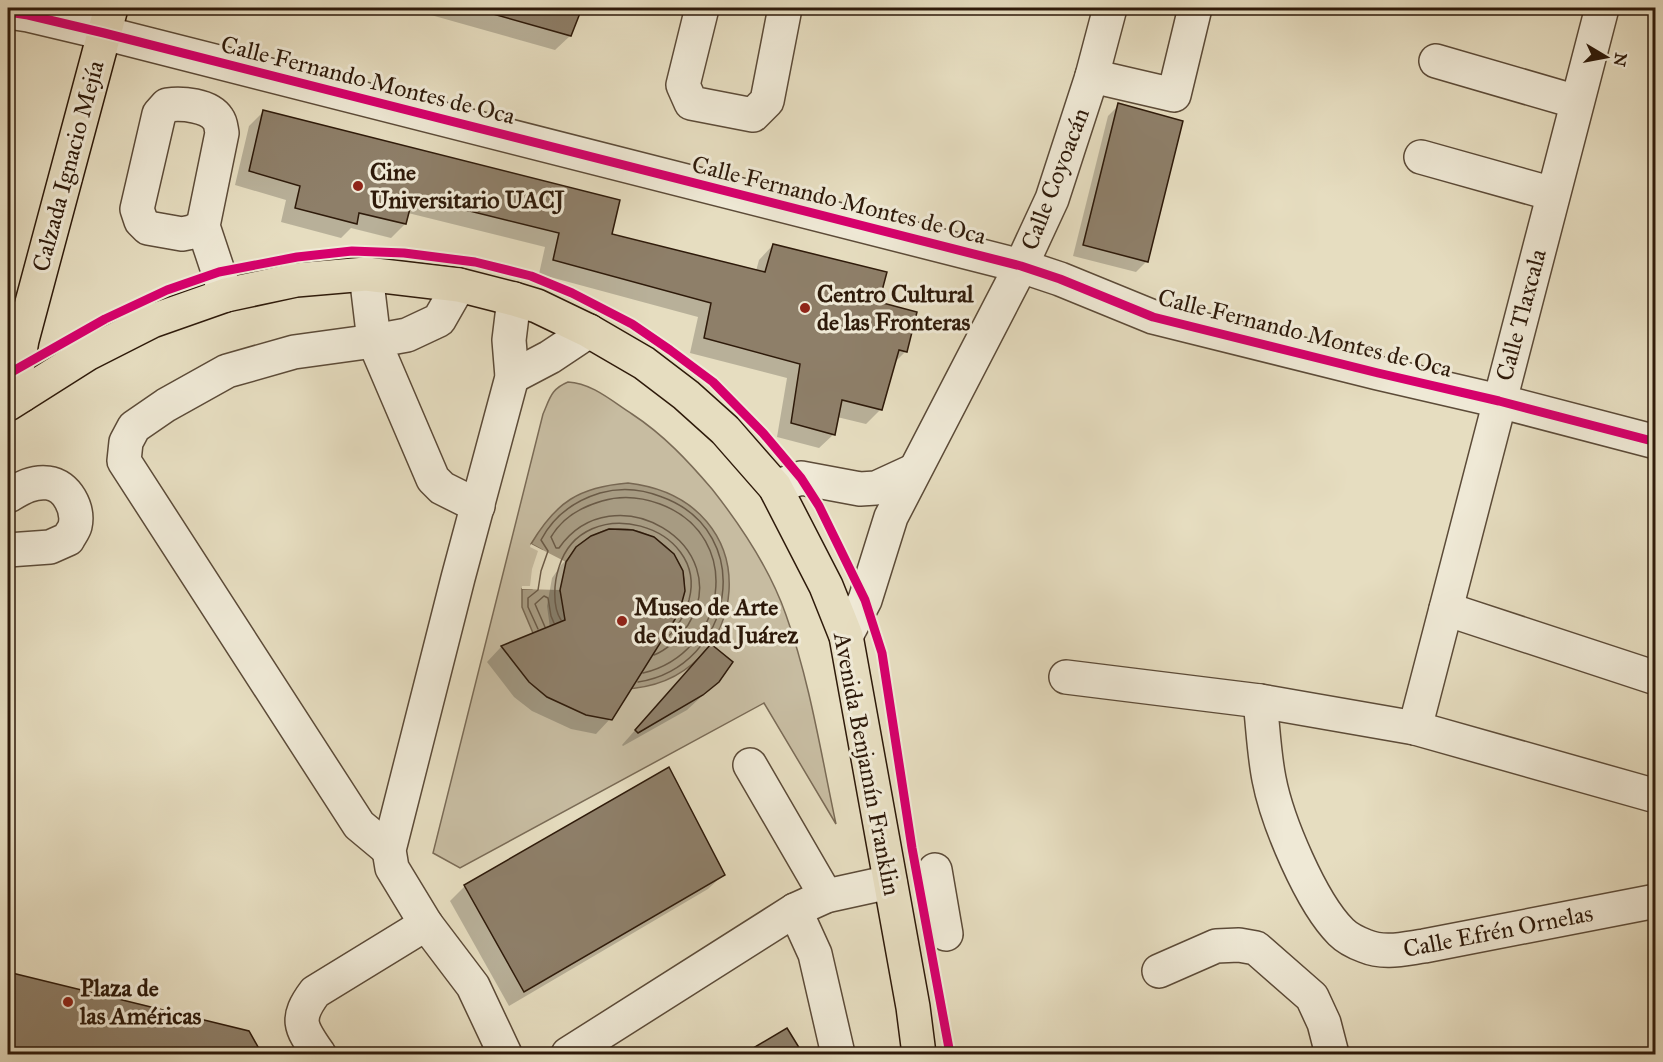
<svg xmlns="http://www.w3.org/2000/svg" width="1663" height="1062" viewBox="0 0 1663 1062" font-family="'IM FELL Great Primer',serif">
	<rect width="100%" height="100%" fill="#e6ddc0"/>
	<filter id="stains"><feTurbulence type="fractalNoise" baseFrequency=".00333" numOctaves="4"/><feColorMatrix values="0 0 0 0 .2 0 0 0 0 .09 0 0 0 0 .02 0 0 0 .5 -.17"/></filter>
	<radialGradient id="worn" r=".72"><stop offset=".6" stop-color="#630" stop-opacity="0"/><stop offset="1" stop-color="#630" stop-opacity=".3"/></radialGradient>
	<path fill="#c7bca1" stroke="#7a6b56" stroke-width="1.5" d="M568 382C592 383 613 402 632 414 664 435 688 461 712 489 742 527 770 569 786 615 810 682 821 754 836 824L764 703 460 868 433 853 543 414C550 398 551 389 568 382Z"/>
	<path fill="#a79b82" stroke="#776752" stroke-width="1.5" fill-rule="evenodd" d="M628 483C773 500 754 685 623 689L533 633 522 607V589H532L542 550 531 544C556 502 579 487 628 483ZM609 529C616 529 625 528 632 530 645 532 655 538 665 546 693 571 687 600 669 629L560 591C564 556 576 541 609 529Z"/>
	<path fill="#e6ddc0" d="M531 544 566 562 560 590 522 589V586H530L532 569 538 551 530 547Z"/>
	<g fill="#0003">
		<path d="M406 8H581L570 36 555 50Z"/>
		<path d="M1119 105 1147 261 1136 272 1073 256 1108 116Z"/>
		<path d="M263 112 610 235 756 271 759 260 773 245 878 303 906 351 894 363 881 409 866 424 837 417 834 434 819 448 777 437 787 378 690 353 698 317 539 274 545 247 408 213 405 224 391 238 351 228 341 238 281 222 286 200 235 185 249 126Z"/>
		<path d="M577 549 610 719 596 734 571 729 532 711 514 697 487 662 501 647 550 628 547 606 552 578 562 564Z"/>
		<path d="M696 661 718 681 687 710 623 746 622 745Z"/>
		<path d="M723 875 708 889 509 1006 450 901 465 886Z"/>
		<path d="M8 974 248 1032 260 1054H8Z"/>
		<path d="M787 1030 801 1054H751L758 1047Z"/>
	</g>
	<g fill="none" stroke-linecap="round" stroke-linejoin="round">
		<g stroke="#6a5a46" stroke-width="1.5">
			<path d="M561 620C552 606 554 582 559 567 583 489 709 525 689 600 684 617 677 630 663 641"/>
			<path d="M545 627 535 604 544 596 548 598 551 616 554 623"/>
			<path d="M538 629 528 607V598L538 590 541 571 548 551 541 540C554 515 574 501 600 493 621 487 642 489 662 497 758 532 734 667 638 682"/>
			<path d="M643 673C727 653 746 536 660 504 641 497 622 495 602 501 581 507 562 518 551 537L556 548H559C613 471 738 545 688 625 679 638 669 649 654 655"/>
		</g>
	</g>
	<g fill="#8e7f69" stroke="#2e1a0a" stroke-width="1.5">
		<path d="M494 8H582L571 36 493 14Z"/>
		<path d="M1118 103 1183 121 1148 262 1083 245Z"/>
		<path d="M263 110 620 200 612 234 765 272 773 244 887 272 879 302 917 312 907 352 899 350 882 410 842 400 835 435 791 423 800 364 704 338 711 303 553 260 559 233 413 197 406 224 359 213 357 224 295 208 300 186 249 171Z"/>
		<path d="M609 529 633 530 654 537 674 554 683 571 685 591 679 613 612 720 586 715 547 697 529 682 501 646 565 620 560 590 566 562 576 547 591 536Z"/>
		<path d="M711 644 733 662 719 682 703 695 638 733 635 730Z"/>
		<path d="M669 767 725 875 524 992 464 885Z"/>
		<path d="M8 972 249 1031 262 1054H8Z"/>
		<path d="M787 1028 803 1054H743Z"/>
	</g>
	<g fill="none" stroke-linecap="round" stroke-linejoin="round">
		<g stroke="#5c4b38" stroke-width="36">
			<g id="minor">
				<path d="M702 8 683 85 691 103 753 115 767 101 785 8"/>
				<path d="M8 12 28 15 104 33 1021 266 1060 279 1153 317 1378 373 1499 401 1656 442"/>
				<path d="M1436 61 1577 102"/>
				<path d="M1092 76 1174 95 1195 8"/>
				<path d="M1421 157 1553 194"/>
				<path d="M203 226 192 232 182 234 148 228 141 221 137 209 159 114 167 105C182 103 209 105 218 119 221 123 221 128 222 133L203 226 226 295"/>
				<path d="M366 274 374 341 294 352 227 371 166 405 134 427 126 442 124 461 359 825 389 850"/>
				<path d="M459 285 439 320 407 335 374 341 433 479 442 488 478 506"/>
				<path d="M512 377 550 357 589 331"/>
				<path d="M775 487 801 478 860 489 876 488 913 471"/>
				<path d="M8 496C20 489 32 481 48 483 67 485 79 509 75 526 74 530 70 535 68 539L50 547 8 550"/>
				<path d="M1446 609 1656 678"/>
				<path d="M846 636 865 600 891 517 1021 266 1052 199 1092 76 1110 8"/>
				<path d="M1066 677 1260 701 1415 728 1656 796"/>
				<path d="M1260 701C1263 727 1264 754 1269 779 1277 821 1311 902 1341 932 1347 938 1357 943 1365 946 1384 954 1403 949 1424 946L1656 901"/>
				<path d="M1415 728 1602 8"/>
				<path d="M750 765 826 896"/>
				<path d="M935 870 946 934"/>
				<path d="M795 910 815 954 838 1054"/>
				<path d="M1159 971 1216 946 1239 945 1256 948 1312 997 1324 1023 1332 1054"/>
				<path d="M319 1054C301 1028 294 1020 315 992L426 924"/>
				<path d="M505 1054 473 986 426 924 392 868 389 850 458 578 512 377 509 340 514 299"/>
				<path d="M568 1054 795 910 826 896 890 882"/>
			</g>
		</g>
		<g stroke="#2e1a0a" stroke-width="36">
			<g id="major">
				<path d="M22 395 17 369 22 340 111 8"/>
				<path d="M8 404 87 354 152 321 226 295 296 280 366 274 459 285 514 299 537 306 589 331 644 363 686 395 725 430 775 487 826 586 846 636 913 1007 919 1054"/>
			</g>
		</g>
		<use href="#minor" stroke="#efe9d6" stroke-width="33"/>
		<use href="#major" stroke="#e6ddc0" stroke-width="33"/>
		<g stroke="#efe9d6" stroke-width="13">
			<g id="cycleway">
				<path d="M8 12 28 15 104 33 1021 266 1060 279 1153 317 1378 373 1499 401 1656 442"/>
				<path d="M8 374 105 319 167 290 219 272 297 257 352 251 404 253 475 262 531 276 572 293 632 324 670 350 713 382 763 433 801 478 819 506 865 600 882 653 912 848 950 1054"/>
			</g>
		</g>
		<use href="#cycleway" stroke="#d6006c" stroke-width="9"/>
	</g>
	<g fill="#8f2418" stroke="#efe9d6" stroke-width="2">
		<circle cx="358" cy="186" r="6"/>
		<circle cx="805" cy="308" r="6"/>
		<circle cx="622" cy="621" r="6"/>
		<circle cx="68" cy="1002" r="6"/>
	</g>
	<g text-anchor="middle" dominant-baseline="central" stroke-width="6" stroke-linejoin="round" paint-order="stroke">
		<g font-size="24" fill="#2e1a0a" stroke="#efe9d6">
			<text transform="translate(368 80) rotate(14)">Calle Fernando Montes de Oca</text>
			<text transform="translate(68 166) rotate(-75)">Calzada Ignacio Mejía</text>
			<text transform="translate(1055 179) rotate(-69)">Calle Coyoacán</text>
			<text transform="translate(839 200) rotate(14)">Calle Fernando Montes de Oca</text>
			<text transform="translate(1521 315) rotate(-75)">Calle Tlaxcala</text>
			<text transform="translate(1305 333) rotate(14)">Calle Fernando Montes de Oca</text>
			<text transform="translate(867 764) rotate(79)">Avenida Benjamín Franklin</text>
			<text transform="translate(1498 931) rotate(-11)">Calle Efrén Ornelas</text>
		</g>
		<g font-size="24" font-weight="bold" fill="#2e1a0a" stroke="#efe9d6" text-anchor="start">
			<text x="370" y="172">Cine<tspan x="370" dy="28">Universitario UACJ</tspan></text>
			<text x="817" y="294">Centro Cultural<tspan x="817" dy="28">de las Fronteras</tspan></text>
			<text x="634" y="607">Museo de Arte<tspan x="634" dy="28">de Ciudad Juárez</tspan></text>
			<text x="80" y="988">Plaza de<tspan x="80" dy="28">las Américas</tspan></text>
		</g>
	</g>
	<rect width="1663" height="1062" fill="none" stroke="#e6ddc0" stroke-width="30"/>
	<rect x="9" y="9" width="1645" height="1044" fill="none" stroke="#2e1a0a" stroke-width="3"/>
	<rect x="15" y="15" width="1633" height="1032" fill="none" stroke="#2e1a0a" stroke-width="1.5"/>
	<g transform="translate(1606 57) rotate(100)" stroke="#efe9d6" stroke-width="4.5" paint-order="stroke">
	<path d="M0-4.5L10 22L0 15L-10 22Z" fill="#2e1a0a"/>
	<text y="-9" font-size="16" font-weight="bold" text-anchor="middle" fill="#2e1a0a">N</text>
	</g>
	<rect width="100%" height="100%" filter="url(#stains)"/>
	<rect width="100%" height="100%" fill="url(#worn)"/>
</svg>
